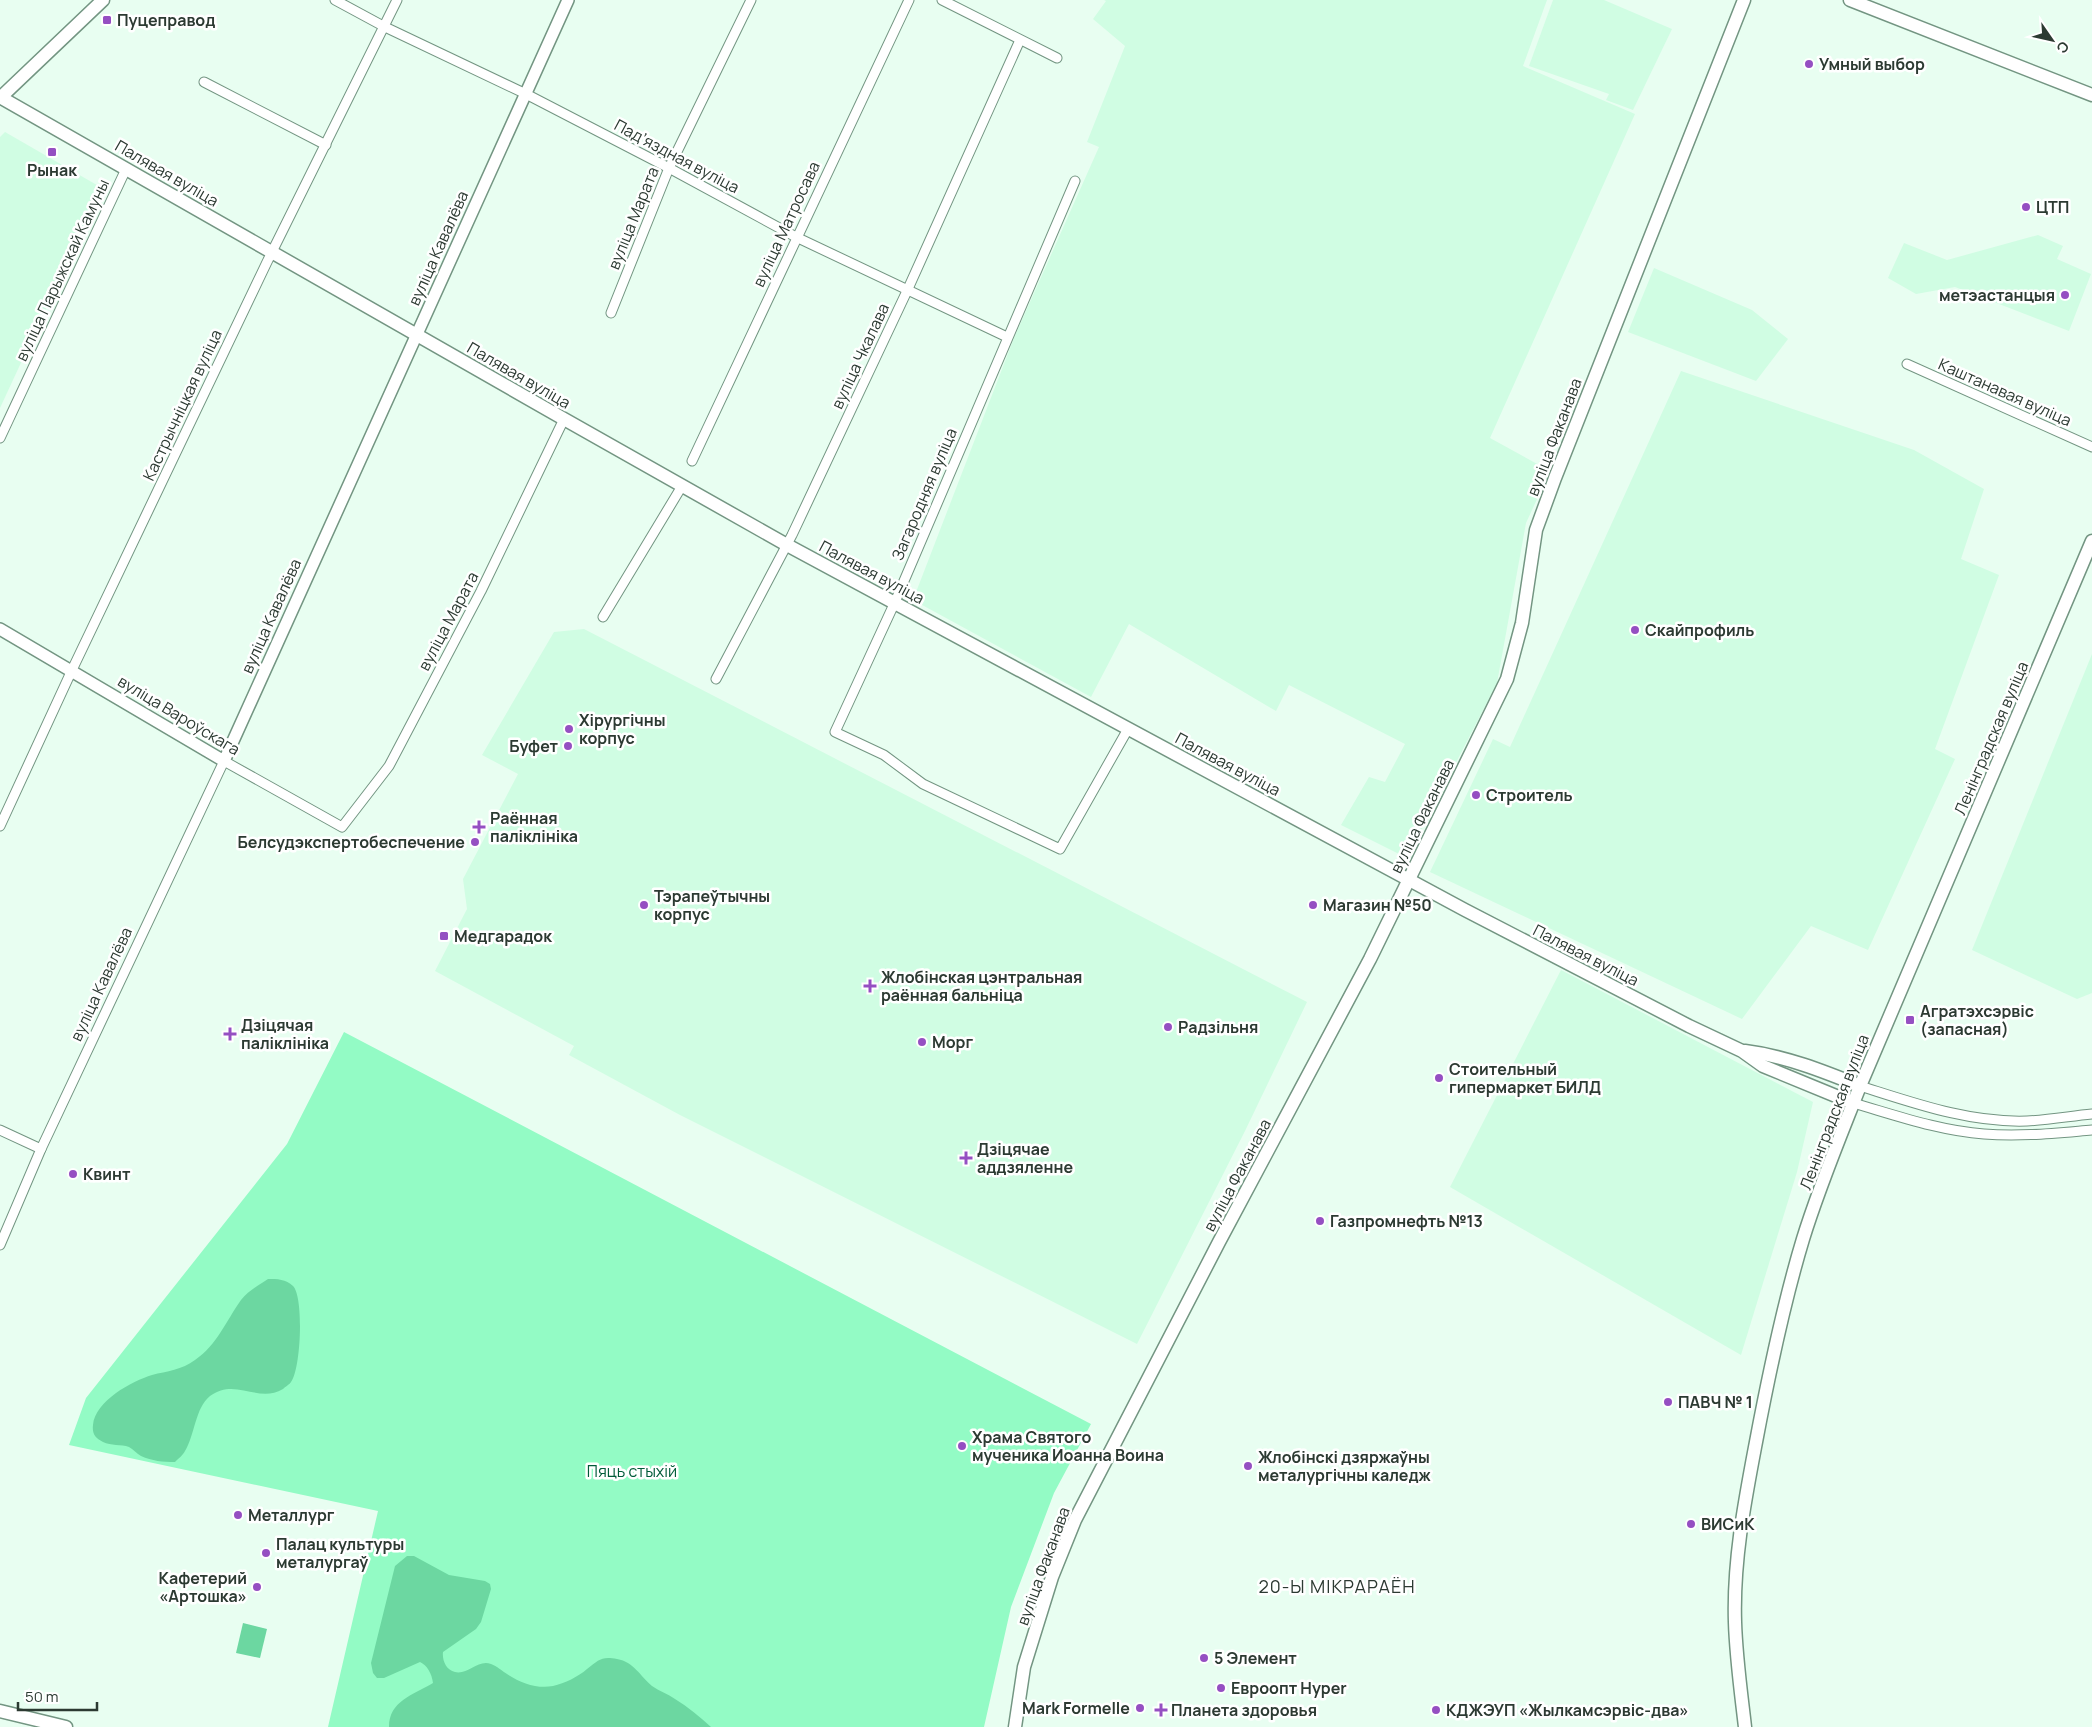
<svg xmlns="http://www.w3.org/2000/svg" width="2092" height="1727" viewBox="0 0 2092 1727" font-family="Manrope,sans-serif">
	<rect width="100%" height="100%" fill="#e8fef1"/>
	<g fill="#d0fde3">
		<path d="M1104 0H1547L1523 66 1635 114 1490 438 1550 471 1526 523 1497 683 1407 858 1341 825 1369 777 1385 782 1405 744 1289 685 1276 711 1129 624 1091 697 913 600 1014 338 1099 147 1087 142 1125 46 1093 19 1106 1Z"/>
		<path d="M1553 0H1604L1672 29 1633 110 1606 100 1609 94 1529 66Z"/>
		<path d="M5 132 102 188 0 408V137Z"/>
		<path d="M2038 235 2063 246 2057 259 2091 274 2069 331 1955 287 1916 294 1888 278 1904 243 1947 260Z"/>
		<path d="M1654 268 1752 310 1788 339 1756 381 1628 332Z"/>
		<path d="M1681 371 1914 450 1984 489 1961 559 1999 575 1935 749 1955 759 1868 950 1811 926 1742 1019 1430 872 1493 739 1510 747Z"/>
		<path d="M584 629 1307 1002 1245 1131 1137 1344 680 1115 569 1055 574 1046 435 971 467 909 463 879 518 774 482 755 554 632Z"/>
		<path d="M2092 654V993L2077 999 1972 950Z"/>
		<path d="M1561 970 1813 1102 1797 1172 1741 1355 1450 1187Z"/>
	</g>
	<path fill="#93fbc5" d="M344 1032 1091 1424 1054 1493 1011 1607 984 1727H328L378 1511 69 1445 86 1398 287 1144Z"/>
	<g fill="#6cd7a1">
		<path d="M268 1279C277 1279 286 1279 293 1286 304 1297 301 1369 291 1382 290 1384 285 1387 283 1389 258 1404 236 1377 210 1396 195 1408 195 1435 185 1451 183 1455 178 1459 175 1462 163 1462 152 1461 141 1456 137 1454 133 1449 129 1447 121 1444 111 1446 103 1442 95 1438 92 1434 93 1425 95 1401 132 1381 152 1375 167 1371 182 1370 195 1360 217 1345 226 1321 241 1300 248 1291 259 1285 268 1279Z"/>
		<path d="M407 1556H414L449 1575 485 1581 490 1584 491 1589 481 1622 476 1629 443 1652C442 1660 446 1670 455 1672 468 1675 478 1659 491 1664 497 1666 502 1671 507 1674 521 1683 537 1689 553 1686 565 1683 578 1677 587 1669 599 1660 601 1656 617 1659 634 1662 640 1676 652 1686 659 1691 668 1694 675 1699 688 1707 700 1717 711 1727H389C389 1701 413 1695 433 1683 432 1674 427 1665 420 1662L384 1678H377L373 1673 371 1663 395 1566Z"/>
		<path d="M243 1623 267 1629 260 1658 236 1653Z"/>
	</g>
	<g fill="none" stroke-linecap="round" stroke-linejoin="round">
		<g stroke="#739582" stroke-width="11">
			<g id="minor">
				<path d="M335 0 385 27 526 94 669 168 796 237 1007 337"/>
				<path d="M942 0 1057 58"/>
				<path d="M204 82 326 145"/>
				<path d="M1075 181 895 602 835 732 884 755 923 784 1060 849 1128 729"/>
				<path d="M611 313 669 168 751 0"/>
				<path d="M1907 364 2092 447"/>
				<path d="M0 438 126 169"/>
				<path d="M692 461 909 0"/>
				<path d="M603 617 682 486"/>
				<path d="M716 679 792 535 907 291 1020 40"/>
				<path d="M0 826 72 670 267 262 397 0"/>
				<path d="M1860 1086C1914 1103 1969 1123 2027 1121 2049 1120 2071 1116 2092 1114"/>
				<path d="M1853 1103C1895 1115 1940 1131 1984 1134 2020 1137 2056 1133 2092 1130"/>
				<path d="M0 1130 41 1149"/>
				<path d="M0 1245 41 1149 224 761 342 827 389 766 481 591 564 419"/>
			</g>
		</g>
		<g stroke="#739582" stroke-width="14">
			<path id="tertiary" d="M0 629 224 761 568 0"/>
		</g>
		<g stroke="#739582" stroke-width="15">
			<g id="secondary">
				<path d="M1850 0 2092 95"/>
				<path d="M0 97 564 419 787 545 1465 910 1689 1026 1742 1051 1763 1066 1853 1103"/>
				<path d="M0 98 103 0"/>
				<path d="M1745 1051C1785 1056 1823 1071 1860 1086"/>
				<path d="M0 1711 66 1727"/>
				<path d="M1015 1727 1024 1667 1052 1577 1075 1520 1219 1242 1370 959 1507 679 1522 623 1536 530 1555 478 1744 0"/>
				<path d="M1745 1727C1741 1692 1736 1657 1735 1622 1733 1561 1745 1500 1756 1442 1769 1373 1783 1305 1803 1239 1819 1187 1840 1137 1860 1086L2092 541"/>
			</g>
		</g>
		<use href="#minor" stroke="#fff" stroke-width="9"/>
		<use href="#tertiary" stroke="#fff" stroke-width="11"/>
		<use href="#secondary" stroke="#fff" stroke-width="12"/>
	</g>
	<g fill="#954fc2" stroke="#fff" stroke-width="2">
		<rect x="102" y="15" width="10" height="10" rx="2.5"/>
		<circle cx="1809" cy="64" r="5"/>
		<rect x="47" y="147" width="10" height="10" rx="2.5"/>
		<circle cx="2026" cy="207" r="5"/>
		<circle cx="2065" cy="295" r="5"/>
		<circle cx="1635" cy="630" r="5"/>
		<circle cx="569" cy="729" r="5"/>
		<circle cx="568" cy="746" r="5"/>
		<circle cx="1476" cy="795" r="5"/>
		<path d="M476.5 819.5h5v5h5v5h-5v5h-5v-5h-5v-5h5z"/>
		<circle cx="475" cy="842" r="5"/>
		<circle cx="644" cy="905" r="5"/>
		<circle cx="1313" cy="905" r="5"/>
		<rect x="439" y="931" width="10" height="10" rx="2.5"/>
		<path d="M867.5 978.5h5v5h5v5h-5v5h-5v-5h-5v-5h5z"/>
		<rect x="1905" y="1015" width="10" height="10" rx="2.5"/>
		<circle cx="1168" cy="1027" r="5"/>
		<path d="M227.5 1026.5h5v5h5v5h-5v5h-5v-5h-5v-5h5z"/>
		<circle cx="922" cy="1042" r="5"/>
		<circle cx="1439" cy="1078" r="5"/>
		<path d="M963.5 1150.5h5v5h5v5h-5v5h-5v-5h-5v-5h5z"/>
		<circle cx="73" cy="1174" r="5"/>
		<circle cx="1320" cy="1221" r="5"/>
		<circle cx="1668" cy="1402" r="5"/>
		<circle cx="962" cy="1446" r="5"/>
		<circle cx="1248" cy="1466" r="5"/>
		<circle cx="238" cy="1515" r="5"/>
		<circle cx="1691" cy="1524" r="5"/>
		<circle cx="266" cy="1553" r="5"/>
		<circle cx="257" cy="1587" r="5"/>
		<circle cx="1204" cy="1658" r="5"/>
		<circle cx="1221" cy="1688" r="5"/>
		<circle cx="1140" cy="1708" r="5"/>
		<path d="M1158.5 1702.5h5v5h5v5h-5v5h-5v-5h-5v-5h5z"/>
		<circle cx="1436" cy="1710" r="5"/>
	</g>
	<g text-anchor="middle" dominant-baseline="central" stroke-width="5" stroke-linejoin="round" paint-order="stroke">
		<g font-size="16" font-weight="bold" fill="#2c3a32" stroke="#fff" text-anchor="start">
			<text x="117" y="20">Пуцеправод</text>
			<text x="1819" y="64">Умный выбор</text>
			<text x="52" y="170" text-anchor="middle">Рынак</text>
			<text x="2036" y="207">ЦТП</text>
			<text x="2055" y="295" text-anchor="end">метэастанцыя</text>
			<text x="1645" y="630">Скайпрофиль</text>
			<text x="579" y="720">Хірургічны<tspan x="579" dy="18">корпус</tspan></text>
			<text x="558" y="746" text-anchor="end">Буфет</text>
			<text x="1486" y="795">Строитель</text>
			<text x="490" y="818">Раённая<tspan x="490" dy="18">паліклініка</tspan></text>
			<text x="465" y="842" text-anchor="end">Белсудэкспертобеспечение</text>
			<text x="654" y="896">Тэрапеўтычны<tspan x="654" dy="18">корпус</tspan></text>
			<text x="1323" y="905">Магазин №50</text>
			<text x="454" y="936">Медгарадок</text>
			<text x="881" y="977">Жлобінская цэнтральная<tspan x="881" dy="18">раённая бальніца</tspan></text>
			<text x="1920" y="1011">Агратэхсэрвіс<tspan x="1920" dy="18">(запасная)</tspan></text>
			<text x="241" y="1025">Дзіцячая<tspan x="241" dy="18">паліклініка</tspan></text>
			<text x="1178" y="1027">Радзільня</text>
			<text x="932" y="1042">Морг</text>
			<text x="1449" y="1069">Стоительный<tspan x="1449" dy="18">гипермаркет БИЛД</tspan></text>
			<text x="977" y="1149">Дзіцячае<tspan x="977" dy="18">аддзяленне</tspan></text>
			<text x="83" y="1174">Квинт</text>
			<text x="1330" y="1221">Газпромнефть №13</text>
			<text x="1678" y="1402">ПАВЧ № 1</text>
			<text x="972" y="1437">Храма Святого<tspan x="972" dy="18">мученика Иоанна Воина</tspan></text>
			<text x="1258" y="1457">Жлобінскі дзяржаўны<tspan x="1258" dy="18">металургічны каледж</tspan></text>
			<text x="248" y="1515">Металлург</text>
			<text x="1701" y="1524">ВИСиК</text>
			<text x="276" y="1544">Палац культуры<tspan x="276" dy="18">металургаў</tspan></text>
			<text x="247" y="1578" text-anchor="end">Кафетерий<tspan x="247" dy="18">«Артошка»</tspan></text>
			<text x="1214" y="1658">5 Элемент</text>
			<text x="1231" y="1688">Евроопт Hyper</text>
			<text x="1130" y="1708" text-anchor="end">Mark Formelle</text>
			<text x="1171" y="1710">Планета здоровья</text>
			<text x="1446" y="1710">КДЖЭУП «Жылкамсэрвіс-два»</text>
		</g>
		<g font-size="16" fill="#2c3a32" stroke="#fff">
			<text transform="translate(677 156) rotate(28)">Падʼяздная вуліца</text>
			<text transform="translate(167 173) rotate(30)">Палявая вуліца</text>
			<text transform="translate(633 218) rotate(-68)">вуліца Марата</text>
			<text transform="translate(786 224) rotate(-65)">вуліца Матросава</text>
			<text transform="translate(438 248) rotate(-66)">вуліца Кавалёва</text>
			<text transform="translate(62 270) rotate(-65)">вуліца Парыжскай Камуны</text>
			<text transform="translate(860 356) rotate(-65)">вуліца Чкалава</text>
			<text transform="translate(519 375) rotate(30)">Палявая вуліца</text>
			<text transform="translate(2005 392) rotate(24)">Каштанавая вуліца</text>
			<text transform="translate(182 405) rotate(-65)">Кастрычніцкая вуліца</text>
			<text transform="translate(1554 437) rotate(-69)">вуліца Факанава</text>
			<text transform="translate(924 494) rotate(-67)">Загародняя вуліца</text>
			<text transform="translate(872 572) rotate(28)">Палявая вуліца</text>
			<text transform="translate(271 616) rotate(-66)">вуліца Кавалёва</text>
			<text transform="translate(448 621) rotate(-62)">вуліца Марата</text>
			<text transform="translate(179 715) rotate(31)">вуліца Вароўскага</text>
			<text transform="translate(1991 738) rotate(-67)">Ленінградская вуліца</text>
			<text transform="translate(1228 764) rotate(28)">Палявая вуліца</text>
			<text transform="translate(1422 816) rotate(-64)">вуліца Факанава</text>
			<text transform="translate(1586 955) rotate(27)">Палявая вуліца</text>
			<text transform="translate(101 984) rotate(-65)">вуліца Кавалёва</text>
			<text transform="translate(1834 1112) rotate(-69)">Ленінградская вуліца</text>
			<text transform="translate(1237 1175) rotate(-62)">вуліца Факанава</text>
			<text transform="translate(1043 1566) rotate(-70)">вуліца Факанава</text>
		</g>
		<g font-size="16" fill="#005b39" stroke="#fff">
			<text x="632" y="1471">Пяць стыхій</text>
		</g>
		<g font-size="18" letter-spacing="1" fill="#2c3a32" stroke="#fff">
			<text x="1337" y="1586">20-Ы МІКРАРАЁН</text>
		</g>
	</g>
	<g transform="translate(2052 40) rotate(124)" stroke="#ffffff" stroke-width="4" paint-order="stroke">
	<path d="M0-4L9 19L0 12L-9 19Z" fill="#2c3a32"/>
	<text y="-8" font-size="14" font-weight="bold" text-anchor="middle" fill="#2c3a32">С</text>
	</g>
	<path d="M18 1702v8h79v-8" fill="none" stroke="#2c3a32" stroke-width="2.5"/>
	<text x="25" y="1702" font-size="15" fill="#2c3a32" stroke="#ffffff" stroke-width="4" paint-order="stroke">50 m</text>
</svg>
